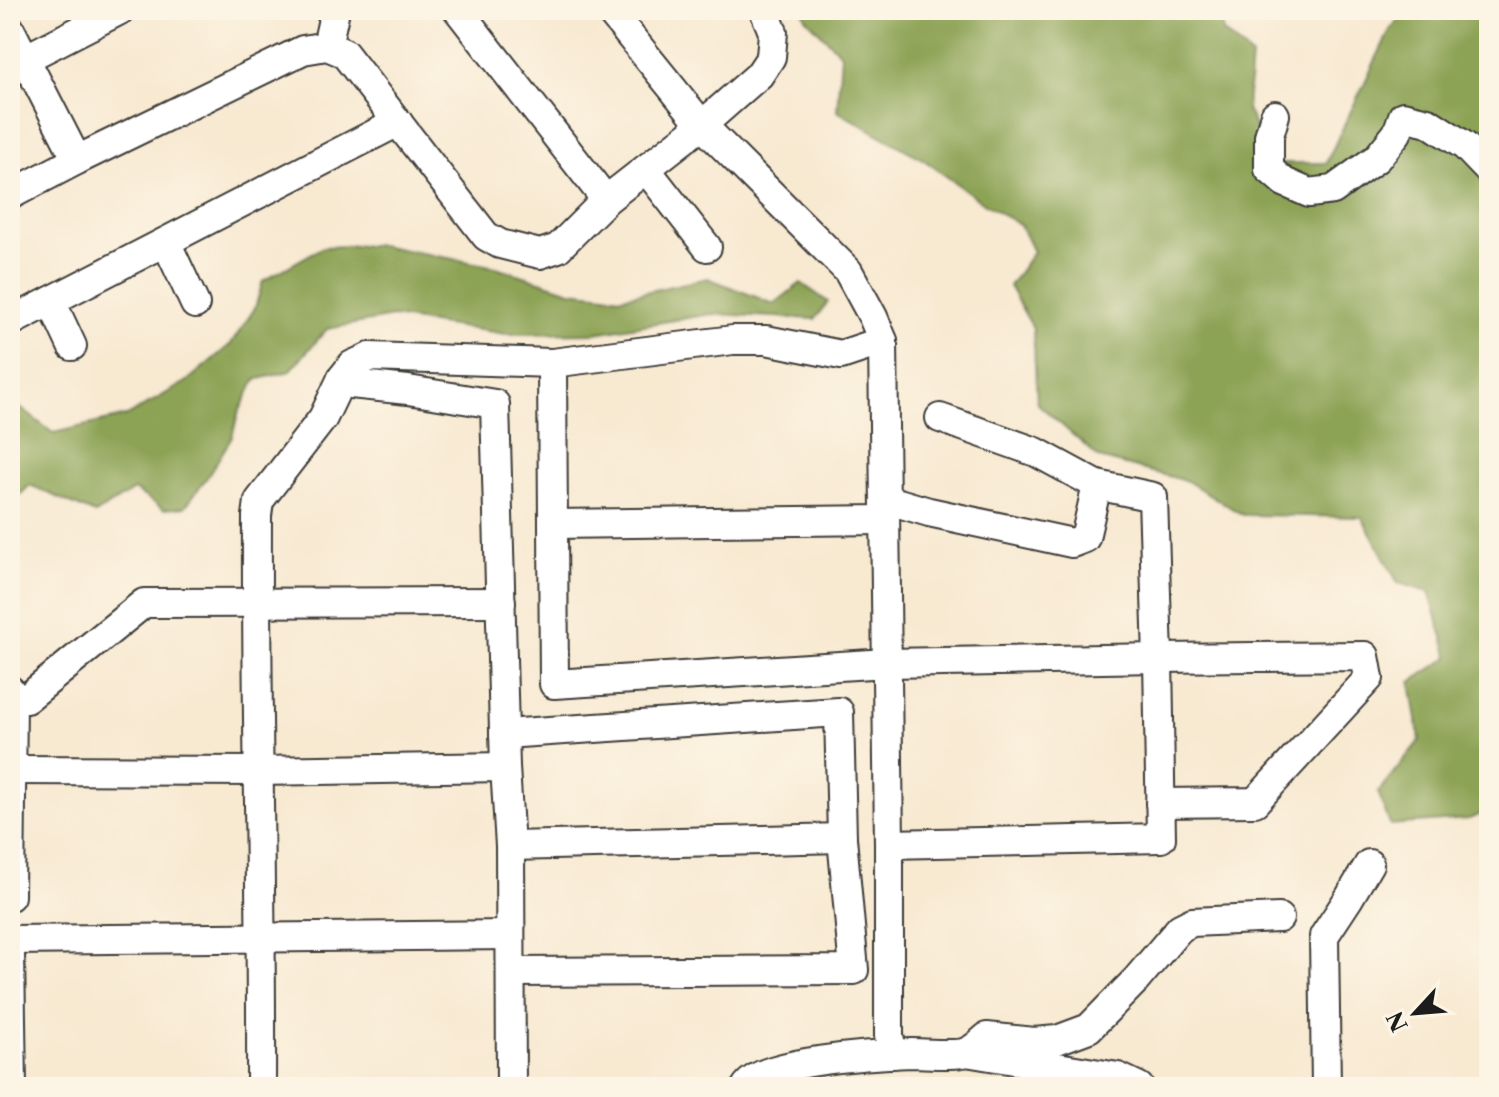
<svg xmlns="http://www.w3.org/2000/svg" width="1499" height="1097" viewBox="0 0 1499 1097" font-family="'Libre Caslon Text',serif">
	<rect width="100%" height="100%" fill="#fcf5e5"/>
	<filter id="ink" filterUnits="userSpaceOnUse"><feTurbulence type="fractalNoise" baseFrequency=".0125" numOctaves="2"/><feDisplacementMap in="SourceGraphic" scale="16" xChannelSelector="R" yChannelSelector="G"/><feConvolveMatrix kernelMatrix="1 2 1 2 8 2 1 2 1" color-interpolation-filters="sRGB"/></filter>
	<filter id="wash" filterUnits="userSpaceOnUse"><feTurbulence type="fractalNoise" baseFrequency=".006" numOctaves="4" result="noise"/><feDisplacementMap in="SourceGraphic" scale="32" xChannelSelector="R" yChannelSelector="G"/><feGaussianBlur stdDeviation="1.8" result="paint"/><feColorMatrix in="noise" values="0 0 0 0 0 0 0 0 0 0 0 0 0 0 0 0 0 1.4 0 .05"/><feComposite in="paint" operator="in"/></filter>
	<g filter="url(#wash)">
		<rect width="100%" height="100%" fill="#f8e9d1"/>
		<g fill="#8ca354" stroke="#546038" stroke-width="2">
			<path d="M803 10H1223V32L1251 56 1247 109 1272 163H1326L1390 30 1406 10H1489V811L1469 819 1390 825 1378 792 1420 740 1411 682 1449 657 1429 592 1398 583 1362 517 1243 515 1187 481 1099 458 1037 403 1033 328 1009 286 1033 252 1020 225 982 202 924 160 837 111 841 54 806 18Z"/>
			<path d="M379 245 496 267 571 291 622 297 708 278 774 304 801 283 828 302 815 319 712 314 595 333 506 334 392 317 327 329 290 371 255 380 238 414 232 437 208 476 185 507 164 509 134 490 95 514 30 485 10 505V400L53 433 127 416 186 382 231 344 255 308 263 281 323 247Z"/>
		</g>
	</g>
	<g filter="url(#ink)">
		<g fill="none" stroke-linecap="round" stroke-linejoin="round">
			<g stroke="#3d3b37" stroke-width="32">
				<g id="minor">
					<path d="M458 10 606 200"/>
					<path d="M609 10 702 125 848 271 873 317 883 341 889 844V1036L893 1054"/>
					<path d="M10 29 77 160"/>
					<path d="M327 46 335 10"/>
					<path d="M11 66 120 10"/>
					<path d="M1275 115 1269 136V169L1284 182 1309 193 1333 190 1377 158 1397 133 1403 116 1428 122 1465 146 1489 171"/>
					<path d="M646 169 707 247"/>
					<path d="M10 195 77 160 303 50 327 46 344 53 486 236 500 244 540 254 558 248 606 200 702 125 759 75 771 57 773 32 764 10"/>
					<path d="M166 242 195 304"/>
					<path d="M51 301 72 346"/>
					<path d="M10 322 398 122"/>
					<path d="M552 363 554 684 887 663 1158 658 1365 656 1369 678 1255 802 1160 803"/>
					<path d="M342 378 351 384 408 390 495 404 505 767 510 846 511 1087"/>
					<path d="M885 499 929 512 1072 543 1085 538 1097 485 1036 452 940 418"/>
					<path d="M553 524 885 520"/>
					<path d="M10 690 12 700 10 896"/>
					<path d="M12 700 26 699 144 603 501 602"/>
					<path d="M504 734 839 712 842 838 854 970 511 972"/>
					<path d="M10 770 258 771 505 767"/>
					<path d="M889 844 1161 838 1158 658 1153 497 1097 485"/>
					<path d="M510 846 842 838"/>
					<path d="M10 940 510 935"/>
					<path d="M10 953 12 1087"/>
					<path d="M966 1052 1118 1077 1139 1087"/>
					<path d="M261 1087C262 897 256 706 257 516L259 501 323 418 342 378 352 365 370 357 552 363 733 340H766L841 355 883 341"/>
					<path d="M746 1087C761 1060 880 1054 912 1053 924 1053 957 1056 967 1052 974 1049 981 1042 987 1037L1034 1042 1057 1040 1089 1028 1136 980 1180 928 1192 922 1279 918"/>
					<path d="M1326 1087 1324 936 1349 898 1369 864"/>
				</g>
			</g>
			<use href="#minor" stroke="#fff" stroke-width="28"/>
		</g>
	</g>
	<rect width="1499" height="1097" fill="none" stroke="#fcf5e5" stroke-width="40"/>
	<g transform="translate(1415 1013) rotate(244)" stroke="#fcf5e5" stroke-width="6" paint-order="stroke">
	<path d="M0-6L14 30L0 20L-14 30Z" fill="#1c1c1c"/>
	<text y="-12" font-size="22" font-weight="bold" text-anchor="middle" fill="#1c1c1c">N</text>
	</g>
</svg>
